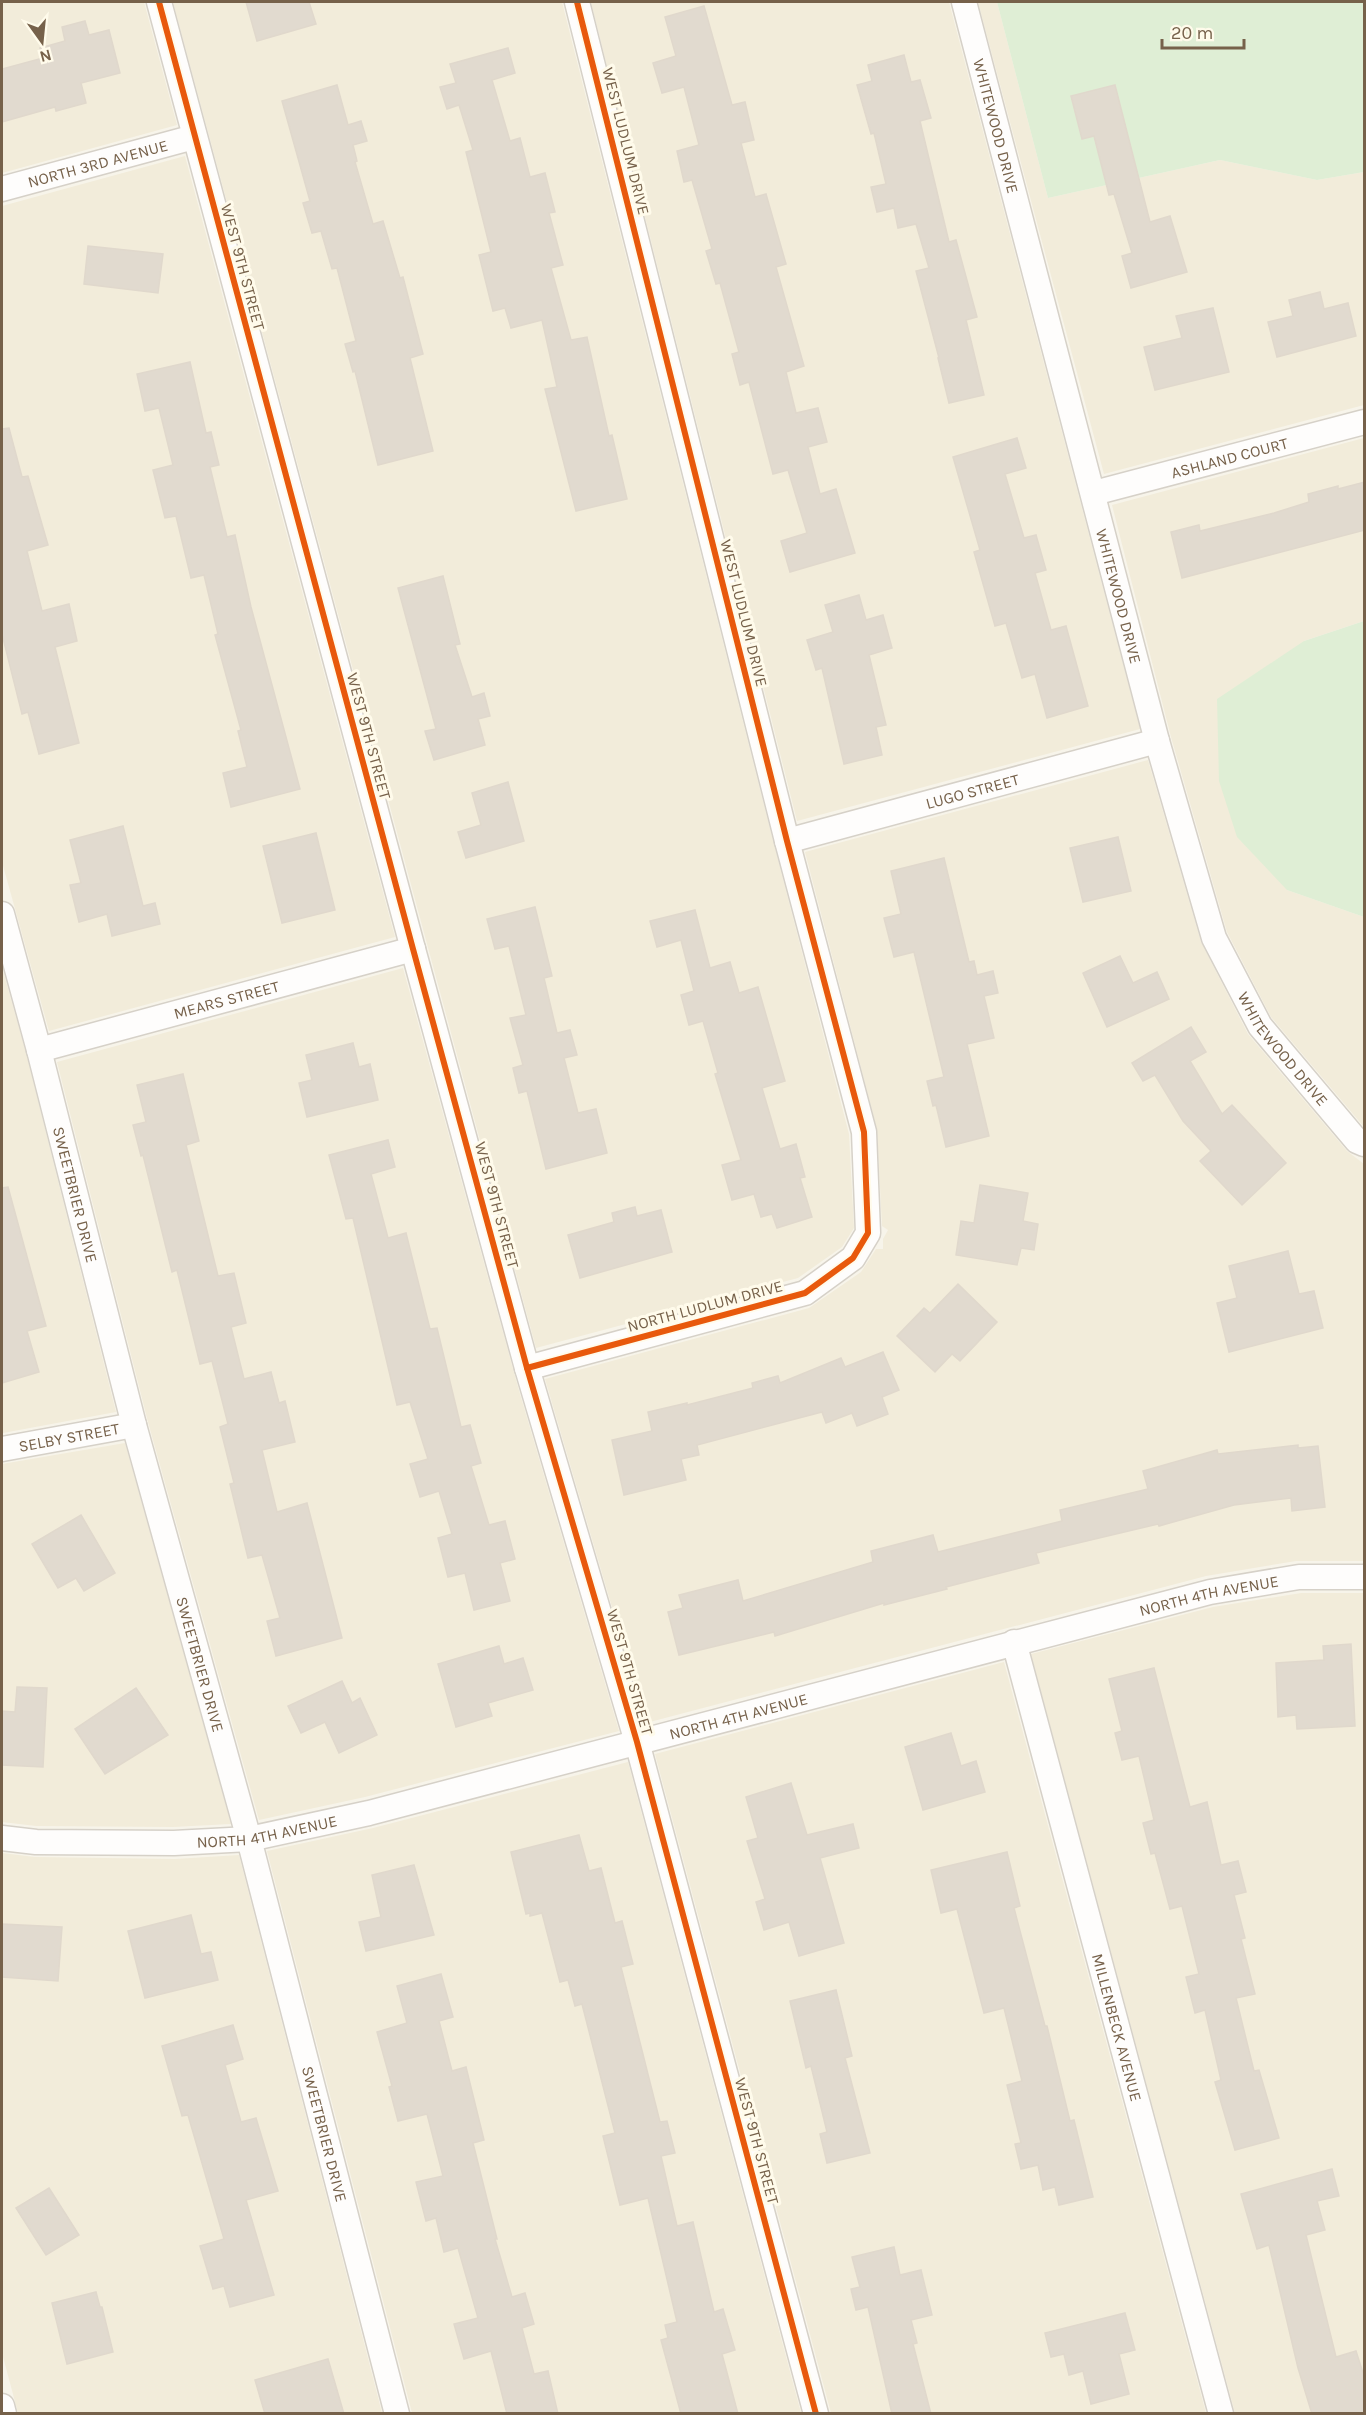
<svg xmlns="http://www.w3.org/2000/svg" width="1366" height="2415" viewBox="0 0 1366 2415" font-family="Karla,sans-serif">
	<rect width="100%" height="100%" fill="#f7f4ea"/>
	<g fill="#f2ecda">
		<path d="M2 2H144L177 125 2 173Z"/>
		<path d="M173 2H562L770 829 849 1134 854 1228 842 1247 798 1278 536 1348Z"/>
		<path d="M591 2H949L1140 729 797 821Z"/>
		<path d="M978 2H997L1048 198 1220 160 1317 180 1364 172V405L1104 474Z"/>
		<path d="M185 156 395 937 49 1031 2 862V206Z"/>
		<path d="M1364 438V621L1304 641 1287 890 1364 917V1127L1271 1017 1227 932 1171 737 1112 505Z"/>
		<path d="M1148 760 1201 942 1248 1034 1347 1151 1364 1164V1561H1296L1206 1576 646 1723 545 1379 809 1308 861 1272 876 1249H883V1239L888 1230 882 1226 877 1129 805 852Z"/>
		<path d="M2 967 26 1053 116 1412 3 1433Z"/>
		<path d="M403 968 518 1387 619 1731 365 1797 259 1820 148 1422 57 1062Z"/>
		<path d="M125 1443 231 1824 173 1827 36 1826 2 1822V1464Z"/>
		<path d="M1301 1593H1364V2413H1235L1031 1654 1213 1607Z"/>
		<path d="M1004 1662 1206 2413H831L655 1754Z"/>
		<path d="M628 1762 801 2413H412L267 1851 373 1828Z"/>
		<path d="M2 1853 35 1857 175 1859 239 1855 382 2413H18L2 2353Z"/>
	</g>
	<g fill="#dfeed5">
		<path d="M997 2H1364V172L1317 180 1220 160 1048 198Z"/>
		<path d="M1364 621V917L1287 890 1237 837 1219 781 1217 699 1304 641Z"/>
	</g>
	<g fill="#e1dacf" stroke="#e0d8cc" stroke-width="1.5">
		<path d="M246 2H309L316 24 257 41Z"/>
		<path d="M704 6 732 105 745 102 754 140 741 143 755 197 766 194 786 264 776 267 804 366 786 372 796 413 818 408 827 442 808 447 820 494 836 489 855 553 790 572 781 541 807 533 788 470 773 474 749 382 740 385 732 354 739 352 720 283 716 284 706 251 712 249 692 180 684 182 677 151 699 145 684 87 662 93 653 63 676 56 665 17Z"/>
		<path d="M85 21 89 35 109 30 120 73 81 83 86 103 56 111 55 107 2 122V69L43 58 40 48 65 41 62 27Z"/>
		<path d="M508 48 515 73 492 80 510 141 520 138 530 177 545 173 555 212 549 213 563 265 551 268 571 340 587 337 609 436 612 435 627 499 576 511 545 389 557 387 542 320 511 328 505 308 493 311 479 255 491 252 466 152 473 150 459 105 447 109 440 87 456 83 450 64Z"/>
		<path d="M904 55 911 82 920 80 931 118 920 121 949 242 956 240 977 317 966 320 984 395 949 403 938 358H939L916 271 929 268 916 224 898 228 894 208 877 212 871 187 886 184 874 133 871 134 857 85 872 81 868 65Z"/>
		<path d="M337 85 348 125 361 121 367 141 353 145 357 161 355 162 373 224 383 221 400 278 403 277 423 354 410 358 433 451 378 465 355 371 353 372 345 344 356 341 337 268 332 269 321 231 312 233 303 203 310 201 282 101Z"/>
		<path d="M1115 85 1150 222 1170 216 1187 272 1131 288 1122 256 1132 253 1114 194 1109 195 1094 136 1082 139 1071 96Z"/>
		<path d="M88 246 163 254 158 293 84 284Z"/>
		<path d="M1320 292 1324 309 1348 303 1356 336 1277 357 1268 322 1293 316 1289 300Z"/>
		<path d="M1213 308 1229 372 1155 390 1144 347 1182 338 1176 316Z"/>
		<path d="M190 362 206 433 211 432 219 465 210 467 227 537 235 535 251 607 300 789 231 807 223 773 247 767 238 731 241 730 215 635 218 634 204 575 191 578 176 516 165 518 153 470 173 465 159 408 145 411 137 374Z"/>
		<path d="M9 428 22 477 28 476 48 545 27 551 42 611 69 604 77 641 55 647 79 743 39 754 28 712 22 714 2 634V429Z"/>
		<path d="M1017 438 1026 468 1005 474 1024 538 1036 535 1046 570 1035 573 1051 630 1066 626 1088 706 1047 718 1035 674 1022 678 1006 623 995 626 974 552 980 550 953 457Z"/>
		<path d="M1365 482V530L1182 578 1171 532 1199 525 1200 531 1274 513 1309 502 1308 494 1338 486V489Z"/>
		<path d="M443 576 460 644 455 645 472 697 484 693 490 716 478 719 485 745 434 760 425 731 436 729 398 588Z"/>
		<path d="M859 595 866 620 883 615 892 648 869 655 886 725 876 727 882 755 844 764 822 668 816 670 807 640 833 632 825 605Z"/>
		<path d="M508 782 524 841 466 858 458 832 481 825 472 793Z"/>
		<path d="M123 826 143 906 155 903 160 924 112 936 107 914 79 922 70 885 81 883 70 840Z"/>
		<path d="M316 833 335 910 282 923 263 846Z"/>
		<path d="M1118 837 1131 891 1083 902 1070 848Z"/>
		<path d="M944 858 969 962 974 961 977 975 993 971 998 993 984 996 994 1038 967 1044 989 1136 946 1147 936 1105 933 1106 927 1081 944 1077 914 952 894 957 884 918 901 914 891 871Z"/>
		<path d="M535 907 552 976 544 978 557 1033 570 1030 577 1055 564 1058 578 1113 596 1109 607 1153 546 1169 527 1091 519 1093 513 1068 523 1065 510 1018 526 1015 509 946 495 949 487 919Z"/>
		<path d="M695 910 710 968 730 962 739 993 758 987 785 1081 762 1088 780 1149 796 1144 805 1177 800 1178 812 1217 777 1228 772 1214 761 1217 754 1194 732 1200 722 1165 741 1160 715 1074 718 1073 703 1021 689 1025 681 995 694 991 681 940 657 947 650 921Z"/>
		<path d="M1120 956 1133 983 1157 972 1169 999 1107 1027 1083 973Z"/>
		<path d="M1191 1027 1206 1052 1190 1061 1222 1114 1232 1105 1286 1163 1242 1205 1200 1161 1211 1151 1183 1121 1155 1075 1143 1081 1132 1063Z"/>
		<path d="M353 1043 359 1067 370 1064 378 1100 307 1117 299 1083 312 1080 306 1055Z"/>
		<path d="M183 1074 199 1141 186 1145 218 1276 234 1273 246 1323 231 1327 244 1379 271 1372 279 1403 285 1401 295 1442 262 1450 277 1512 307 1503 342 1638 276 1656 267 1621 280 1618 262 1555 248 1558 230 1484 234 1483 220 1427 228 1424 212 1361 200 1364 177 1270 172 1272 143 1155 141 1156 133 1125 146 1122 137 1085Z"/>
		<path d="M388 1140 395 1167 371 1174 388 1238 406 1233 430 1329 437 1328 461 1427 470 1425 481 1463 471 1466 489 1525 505 1521 515 1559 500 1563 510 1601 474 1610 465 1573 448 1577 438 1538 452 1534 439 1491 420 1497 410 1464 428 1459 410 1402 397 1405 353 1218 346 1219 329 1155Z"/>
		<path d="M980 1185 1028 1193 1023 1221 1038 1224 1034 1250 1021 1248 1017 1265 956 1255 961 1221 974 1223Z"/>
		<path d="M8 1187 46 1326 27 1331 39 1372 2 1383V1188Z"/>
		<path d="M635 1207 637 1216 661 1210 672 1252 580 1278 568 1235 614 1222 612 1213Z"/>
		<path d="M1288 1251 1299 1294 1314 1291 1323 1328 1229 1352 1217 1303 1237 1298 1229 1266Z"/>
		<path d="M958 1284 997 1322 960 1361 952 1354 935 1372 897 1336 924 1308 930 1313Z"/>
		<path d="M883 1352 899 1390 882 1397 888 1414 857 1426 852 1413 826 1423 822 1412 697 1445 699 1455 681 1459 686 1480 624 1495 612 1440 652 1431 648 1412 687 1403V1405L753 1388 752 1383 778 1376 780 1383 841 1358 845 1367Z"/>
		<path d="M1298 1445V1448L1318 1446 1325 1507 1292 1511 1291 1498 1234 1505 1159 1526 1158 1524 1036 1553 1039 1563 946 1587 947 1589 884 1605V1603L775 1636 774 1632 679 1655 668 1612 683 1608 679 1595 738 1580 743 1601 873 1562 871 1551 933 1535 938 1552 1062 1521 1060 1510 1148 1489 1143 1471 1217 1450 1218 1454Z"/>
		<path d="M81 1515 115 1573 84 1591 76 1578 58 1588 32 1544Z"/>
		<path d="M1351 1644 1355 1726 1297 1729 1296 1715 1278 1717 1276 1663 1324 1660 1323 1646Z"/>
		<path d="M499 1646 504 1664 523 1658 533 1690 488 1703 492 1716 456 1727 438 1664Z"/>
		<path d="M1154 1668 1190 1807 1207 1802 1221 1865 1238 1861 1246 1892 1234 1895 1245 1938 1241 1939 1255 1994 1236 1998 1254 2071 1259 2070 1279 2138 1235 2150 1215 2082 1221 2080 1205 2010 1195 2013 1186 1977 1199 1974 1182 1906 1170 1909 1155 1853 1151 1854 1143 1823 1154 1820 1139 1756 1122 1760 1115 1733 1122 1731 1109 1679Z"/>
		<path d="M342 1681 352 1703 360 1698 377 1735 339 1753 325 1722 301 1733 288 1706Z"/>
		<path d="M17 1687 47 1688 43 1767 2 1765V1711L15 1712Z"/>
		<path d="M136 1688 168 1735 105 1774 75 1729Z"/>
		<path d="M951 1733 961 1766 976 1761 985 1792 923 1810 905 1747Z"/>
		<path d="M791 1783 807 1835 853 1824 859 1848 820 1858 844 1943 799 1956 789 1922 764 1930 756 1902 765 1899 747 1841 758 1838 746 1797Z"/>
		<path d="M579 1835 589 1871 601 1868 615 1923 622 1921 633 1964 621 1967 660 2122 667 2121 675 2153 661 2156 677 2226 693 2222 714 2312 723 2309 735 2350 722 2354 738 2414H681L661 2340 668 2338 665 2325 677 2322 648 2198 620 2205 603 2136 615 2133 582 2004 575 2006 568 1980 560 1982 542 1913 530 1916V1913L526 1914 511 1852Z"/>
		<path d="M1007 1852 1020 1906 1014 1908 1045 2026H1047L1070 2121 1074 2120 1093 2197 1059 2205 1055 2187 1043 2190 1038 2165 1021 2169 1015 2144 1021 2143 1007 2085 1022 2081 1004 2008 984 2013 957 1909 941 1913 931 1870Z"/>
		<path d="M414 1865 434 1935 366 1951 359 1922 381 1917 372 1875Z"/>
		<path d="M191 1915 201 1954 211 1952 218 1980 145 1998 128 1931Z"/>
		<path d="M2 1924 62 1927 58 1981 2 1977Z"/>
		<path d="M441 1974 453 2017 439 2021 452 2071 466 2067 484 2140 473 2143 497 2239H495L512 2297 525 2293 534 2324 522 2328 534 2374 548 2371 558 2414H507L491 2351 464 2359 454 2324 478 2318 458 2248 444 2252 436 2218 426 2221 416 2182 443 2176 427 2114 398 2121 389 2087 392 2086 377 2032 407 2023 397 1986Z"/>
		<path d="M836 1990 852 2056 845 2058 870 2153 827 2163 820 2134 827 2132 811 2066 806 2068 790 2001Z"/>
		<path d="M233 2025 243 2059 225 2065 241 2122 256 2118 278 2191 246 2200 274 2295 230 2307 224 2286 213 2289 200 2246 224 2239 188 2115 182 2116 162 2046Z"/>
		<path d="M1332 2169 1339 2196 1317 2201 1325 2230 1306 2235 1336 2357 1356 2351 1365 2379V2414H1312L1298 2368 1269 2245 1257 2249 1241 2194Z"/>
		<path d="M49 2188 79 2235 46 2255 16 2208Z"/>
		<path d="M894 2247 900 2275 921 2270 932 2315 911 2320 917 2343 913 2344 931 2414H892L868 2307 856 2310 851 2289 860 2287 852 2257Z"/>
		<path d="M96 2292 100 2307H102L113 2352 67 2364 52 2303Z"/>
		<path d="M1125 2313 1135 2350 1119 2354 1129 2394 1091 2404 1083 2371 1069 2375 1064 2354 1051 2357 1045 2333Z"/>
		<path d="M328 2359 344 2414H265L255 2380Z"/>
	</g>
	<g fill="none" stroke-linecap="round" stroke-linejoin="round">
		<g stroke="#d6d1c8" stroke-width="27">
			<g id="minor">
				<path d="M159 2 413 949 527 1368 637 1742 816 2414"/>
				<path id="s1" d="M964 2 1157 741 1214 938 1260 1026 1357 1141 1364 1144"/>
				<path id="s2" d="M2 189 194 137"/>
				<path id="s3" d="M1094 493 1364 422"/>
				<path id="s4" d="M787 841 1157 741"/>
				<path id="s5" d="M2 914 39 1050 134 1425 249 1839 397 2414"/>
				<path id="s6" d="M39 1050 413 949"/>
				<path d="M527 1368 805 1293 853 1258 868 1233 864 1132 787 841 577 2"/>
				<path id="s7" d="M2 1449 134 1425"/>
				<path id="s8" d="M1014 1642 1221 2414"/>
				<path id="s9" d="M2 1838 36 1842 174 1843 249 1839 369 1813 1210 1592 1299 1577H1364"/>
				<path d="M2 2406 4 2414"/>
			</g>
		</g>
		<use href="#minor" stroke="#fefdfc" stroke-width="24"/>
		<g stroke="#fffbeb" stroke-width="10">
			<g id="cycleway">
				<path d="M159 2 413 949 527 1368 637 1742 816 2414"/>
				<path d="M527 1368 805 1293 853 1258 868 1233 864 1132 787 841 577 2"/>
			</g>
		</g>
		<use href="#cycleway" stroke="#e8590c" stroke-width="6"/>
	</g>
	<g text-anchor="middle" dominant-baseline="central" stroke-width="6" stroke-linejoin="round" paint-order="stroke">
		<g font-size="16" fill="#76614a" stroke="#fffbeb">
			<text stroke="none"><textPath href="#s1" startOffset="128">WHITEWOOD DRIVE</textPath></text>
			<text transform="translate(626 141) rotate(76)">WEST LUDLUM DRIVE</text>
			<text stroke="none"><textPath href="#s2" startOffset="99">NORTH 3RD AVENUE</textPath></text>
			<text transform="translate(243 267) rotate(75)">WEST 9TH STREET</text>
			<text stroke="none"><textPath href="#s3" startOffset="140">ASHLAND COURT</textPath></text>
			<text stroke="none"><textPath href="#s1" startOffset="614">WHITEWOOD DRIVE</textPath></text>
			<text transform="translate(744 613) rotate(76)">WEST LUDLUM DRIVE</text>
			<text transform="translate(369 736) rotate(75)">WEST 9TH STREET</text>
			<text stroke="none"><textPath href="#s4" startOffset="192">LUGO STREET</textPath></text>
			<text stroke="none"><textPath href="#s6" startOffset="194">MEARS STREET</textPath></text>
			<text stroke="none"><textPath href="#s1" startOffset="1100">WHITEWOOD DRIVE</textPath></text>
			<text stroke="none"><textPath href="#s5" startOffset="290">SWEETBRIER DRIVE</textPath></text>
			<text transform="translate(497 1205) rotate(75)">WEST 9TH STREET</text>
			<text transform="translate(705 1306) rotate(-15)">NORTH LUDLUM DRIVE</text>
			<text stroke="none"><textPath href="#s7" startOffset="68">SELBY STREET</textPath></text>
			<text stroke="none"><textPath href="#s9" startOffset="1238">NORTH 4TH AVENUE</textPath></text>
			<text stroke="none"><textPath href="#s5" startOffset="776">SWEETBRIER DRIVE</textPath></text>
			<text transform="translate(630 1672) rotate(74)">WEST 9TH STREET</text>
			<text stroke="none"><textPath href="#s9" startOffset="752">NORTH 4TH AVENUE</textPath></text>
			<text stroke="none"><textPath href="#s9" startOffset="266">NORTH 4TH AVENUE</textPath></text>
			<text stroke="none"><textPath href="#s8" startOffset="399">MILLENBECK AVENUE</textPath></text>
			<text stroke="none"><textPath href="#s5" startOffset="1262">SWEETBRIER DRIVE</textPath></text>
			<text transform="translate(757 2141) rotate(75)">WEST 9TH STREET</text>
		</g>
	</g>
	<rect width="1366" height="2415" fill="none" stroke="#76614a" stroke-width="6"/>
	<g transform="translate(42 42) rotate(165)" stroke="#fffbeb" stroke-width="4.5" paint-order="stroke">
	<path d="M0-4.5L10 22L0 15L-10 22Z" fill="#76614a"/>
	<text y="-9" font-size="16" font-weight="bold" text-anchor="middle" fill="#76614a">N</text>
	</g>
	<path d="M1162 39v9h82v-9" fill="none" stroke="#76614a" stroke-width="3"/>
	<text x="1171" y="39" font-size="18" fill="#76614a" stroke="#fffbeb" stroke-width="4.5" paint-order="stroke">20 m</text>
</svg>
